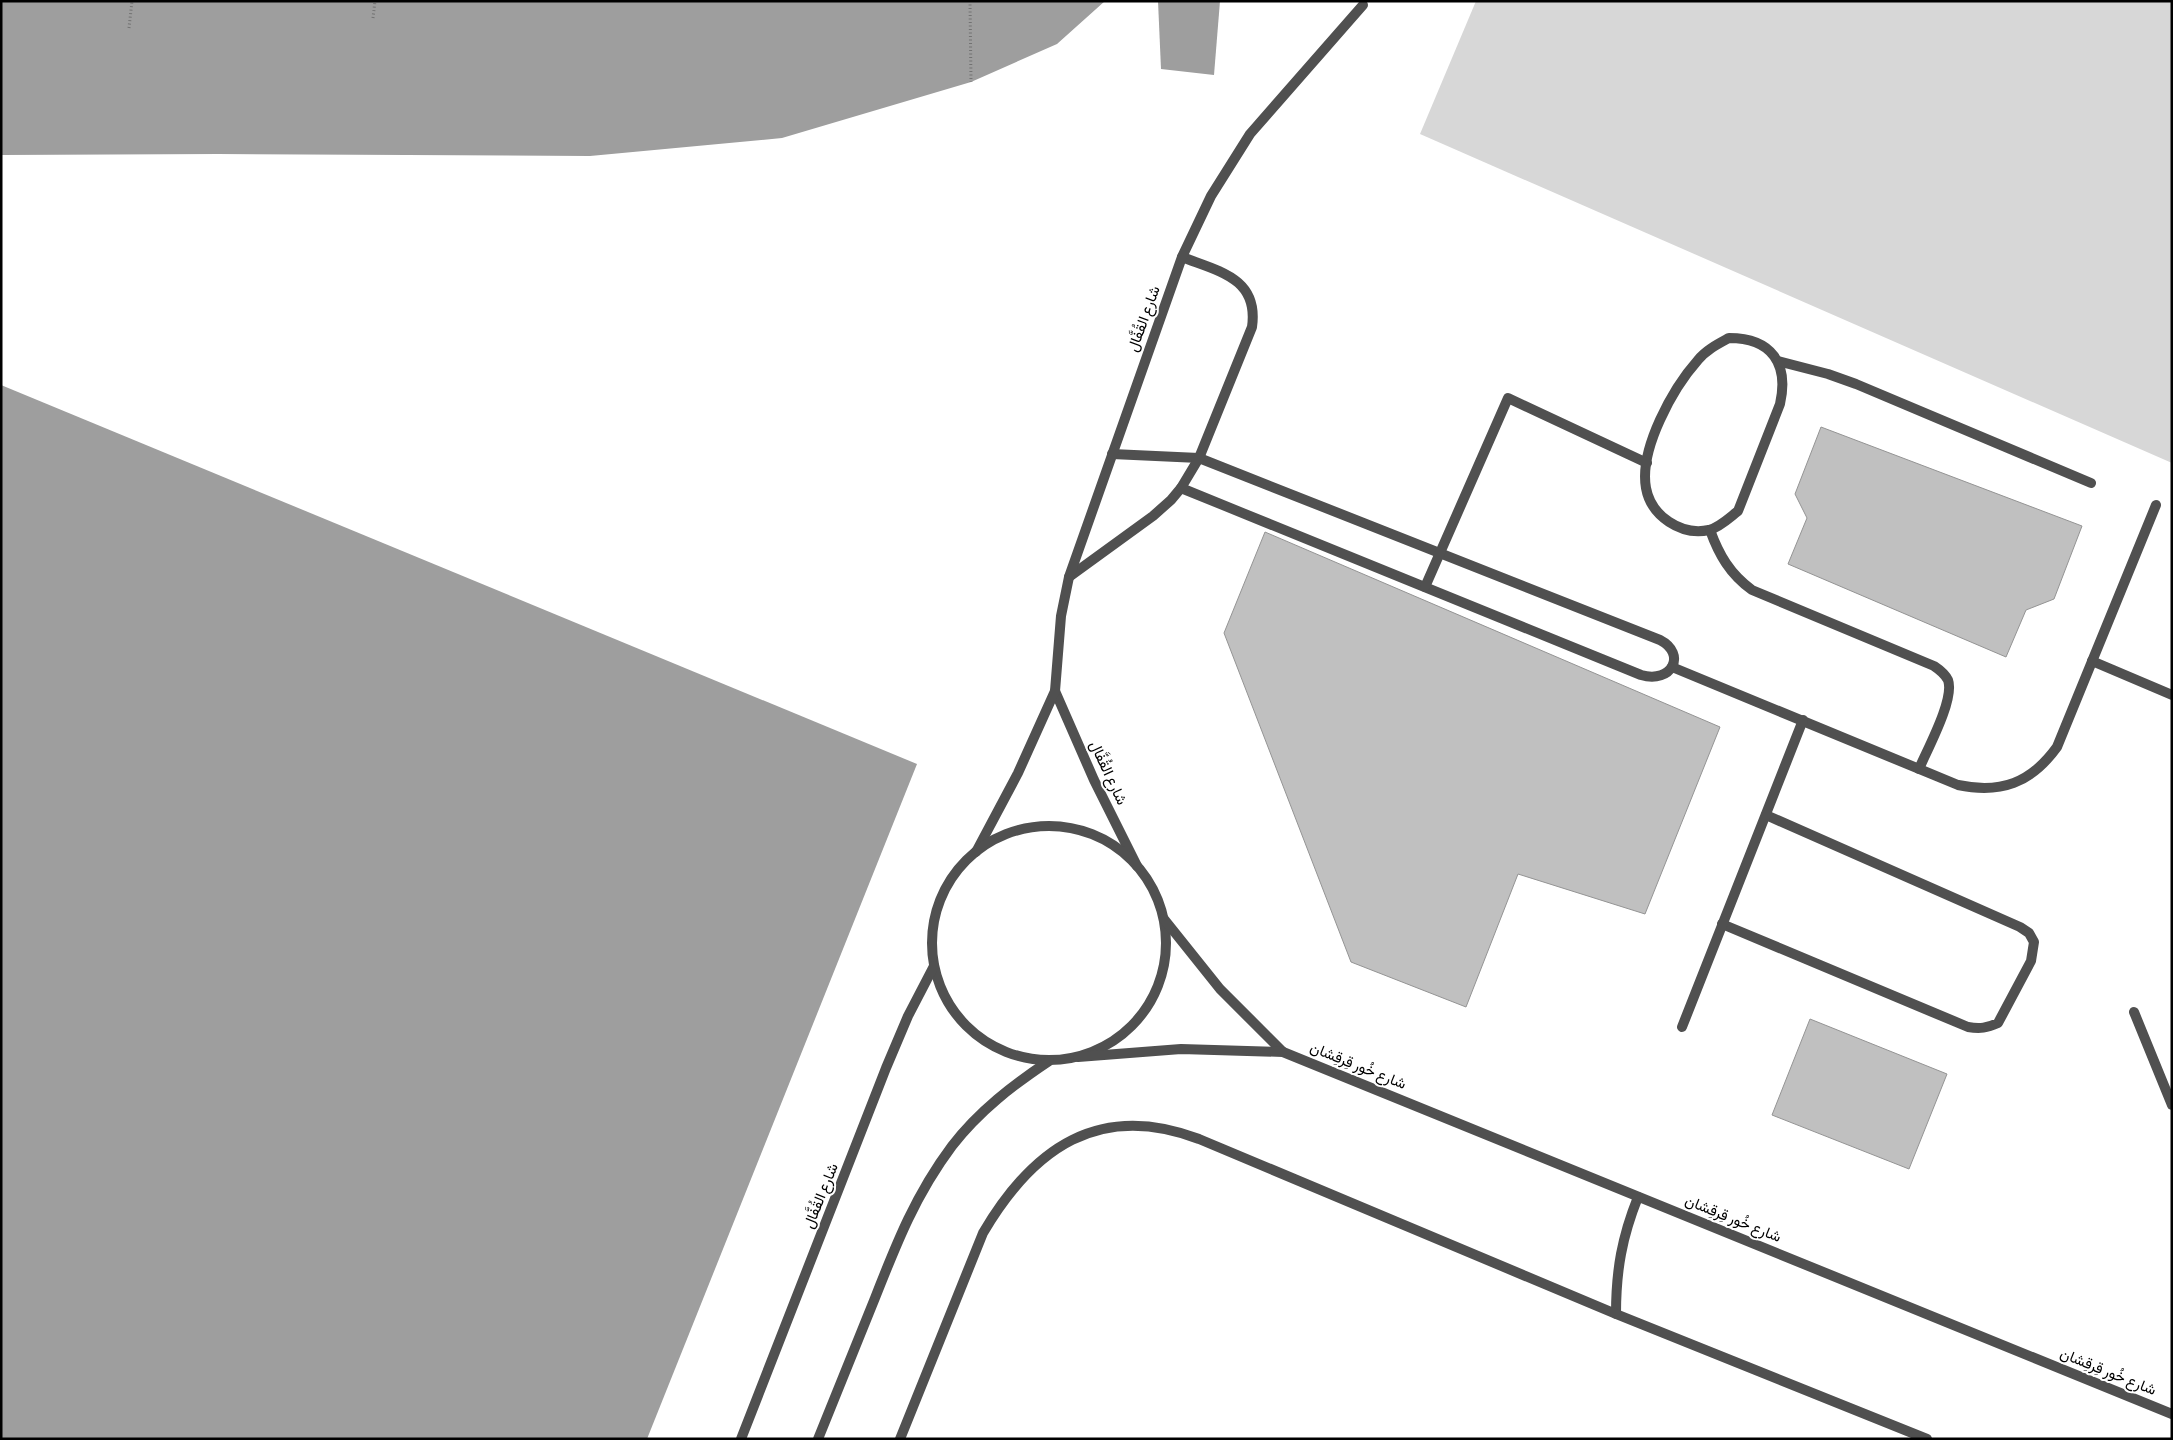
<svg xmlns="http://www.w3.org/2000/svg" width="2173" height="1440" viewBox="0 0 2173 1440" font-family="'Sofia Sans Condensed',Vazirmatn,sans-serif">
	<rect width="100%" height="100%" fill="#fff"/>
	<path fill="#d7d7d7" d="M1476 1H2172V463L1420 134Z"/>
	<g fill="#9e9e9e">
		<path d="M1 1H1105L1057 44 971 82 782 138 590 156 218 154 1 155Z"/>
		<path d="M1158 1H1220L1214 75 1161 69Z"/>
		<path d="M1 385 917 764 647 1439H1Z"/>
	</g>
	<g fill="#c0c0c0" stroke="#949494">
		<path d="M1821 427 2082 526 2054 599 2026 610 2006 657 1788 564 1807 518 1795 494Z"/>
		<path d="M1265 532 1720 727 1645 914 1518 874 1466 1007 1351 962 1224 633Z"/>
		<path d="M1810 1019 1947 1074 1909 1169 1772 1115Z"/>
	</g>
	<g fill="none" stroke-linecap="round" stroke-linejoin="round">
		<g stroke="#727272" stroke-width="3" stroke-dasharray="1 2.5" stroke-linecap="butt">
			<path d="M970 1 971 82"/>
			<path d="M613 2V1"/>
			<path d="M373 18 375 1"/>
			<path d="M129 28 132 1"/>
		</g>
		<g stroke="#505050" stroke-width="10">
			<path d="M1729 338C1772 338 1789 364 1780 404L1738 511C1729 518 1720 527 1709 530 1681 536 1651 516 1646 488 1639 449 1673 388 1698 360 1706 350 1718 344 1729 338Z"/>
			<path d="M1778 361 1828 374 1856 384 2091 483"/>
			<path d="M1112 454 1199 458 1660 640C1687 654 1672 684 1641 675L1181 488"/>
			<path d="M1710 530C1719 555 1730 574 1752 590L1934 666C1940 670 1945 674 1948 680 1955 699 1927 750 1919 769"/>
			<path d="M1069 577 1153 516 1171 500 1181 488 1199 458 1252 327C1259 278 1218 271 1182 257"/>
			<path d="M1425 587 1508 398 1647 463"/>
			<path d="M2092 661 2172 695"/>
			<path d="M1672 667 1958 785C2001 794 2031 783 2057 747L2156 505"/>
			<path d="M1055 691 1094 780 1137 866"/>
			<path d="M976 852 1018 773 1055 691 1061 616 1069 577 1182 257 1211 196 1250 134 1363 5"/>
			<path d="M1722 924 1968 1027C1980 1029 1987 1028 1998 1023L2031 961 2034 942 2029 933 2020 927 1766 815"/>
			<path d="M2134 1012 2172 1105"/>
			<path d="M1682 1027 1803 720"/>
			<path d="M1616 1314C1616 1270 1622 1237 1638 1197"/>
			<path d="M900 1439 983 1233C1033 1148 1099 1101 1199 1139L1616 1314 1927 1439"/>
		</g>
		<g stroke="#505050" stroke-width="10">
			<circle cx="1049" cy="943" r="117"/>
			<path d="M1164 919 1220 989 1283 1052"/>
			<path d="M1078 1057 1181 1049 1283 1052 2172 1414"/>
			<path d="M741 1439 886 1068 908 1016 934 966"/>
			<path d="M818 1439C837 1392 856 1345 875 1298 897 1242 916 1194 952 1146 979 1111 1013 1085 1049 1061"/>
		</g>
	</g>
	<g text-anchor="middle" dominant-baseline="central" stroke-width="4" stroke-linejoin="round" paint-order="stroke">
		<g font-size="15" fill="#000" stroke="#fff">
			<text transform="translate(1144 319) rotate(-70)">شارع القُفَّال</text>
			<text transform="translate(1108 773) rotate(65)">شارع القُفَّال</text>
			<text transform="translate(1358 1066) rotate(22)">شارع خُور قِرقِشان</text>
			<text transform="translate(821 1196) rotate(-68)">شارع القُفَّال</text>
			<text transform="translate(1733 1219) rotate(22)">شارع خُور قِرقِشان</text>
			<text transform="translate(2108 1372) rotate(22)">شارع خُور قِرقِشان</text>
		</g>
	</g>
	<rect width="2173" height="1440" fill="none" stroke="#000000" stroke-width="5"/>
</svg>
